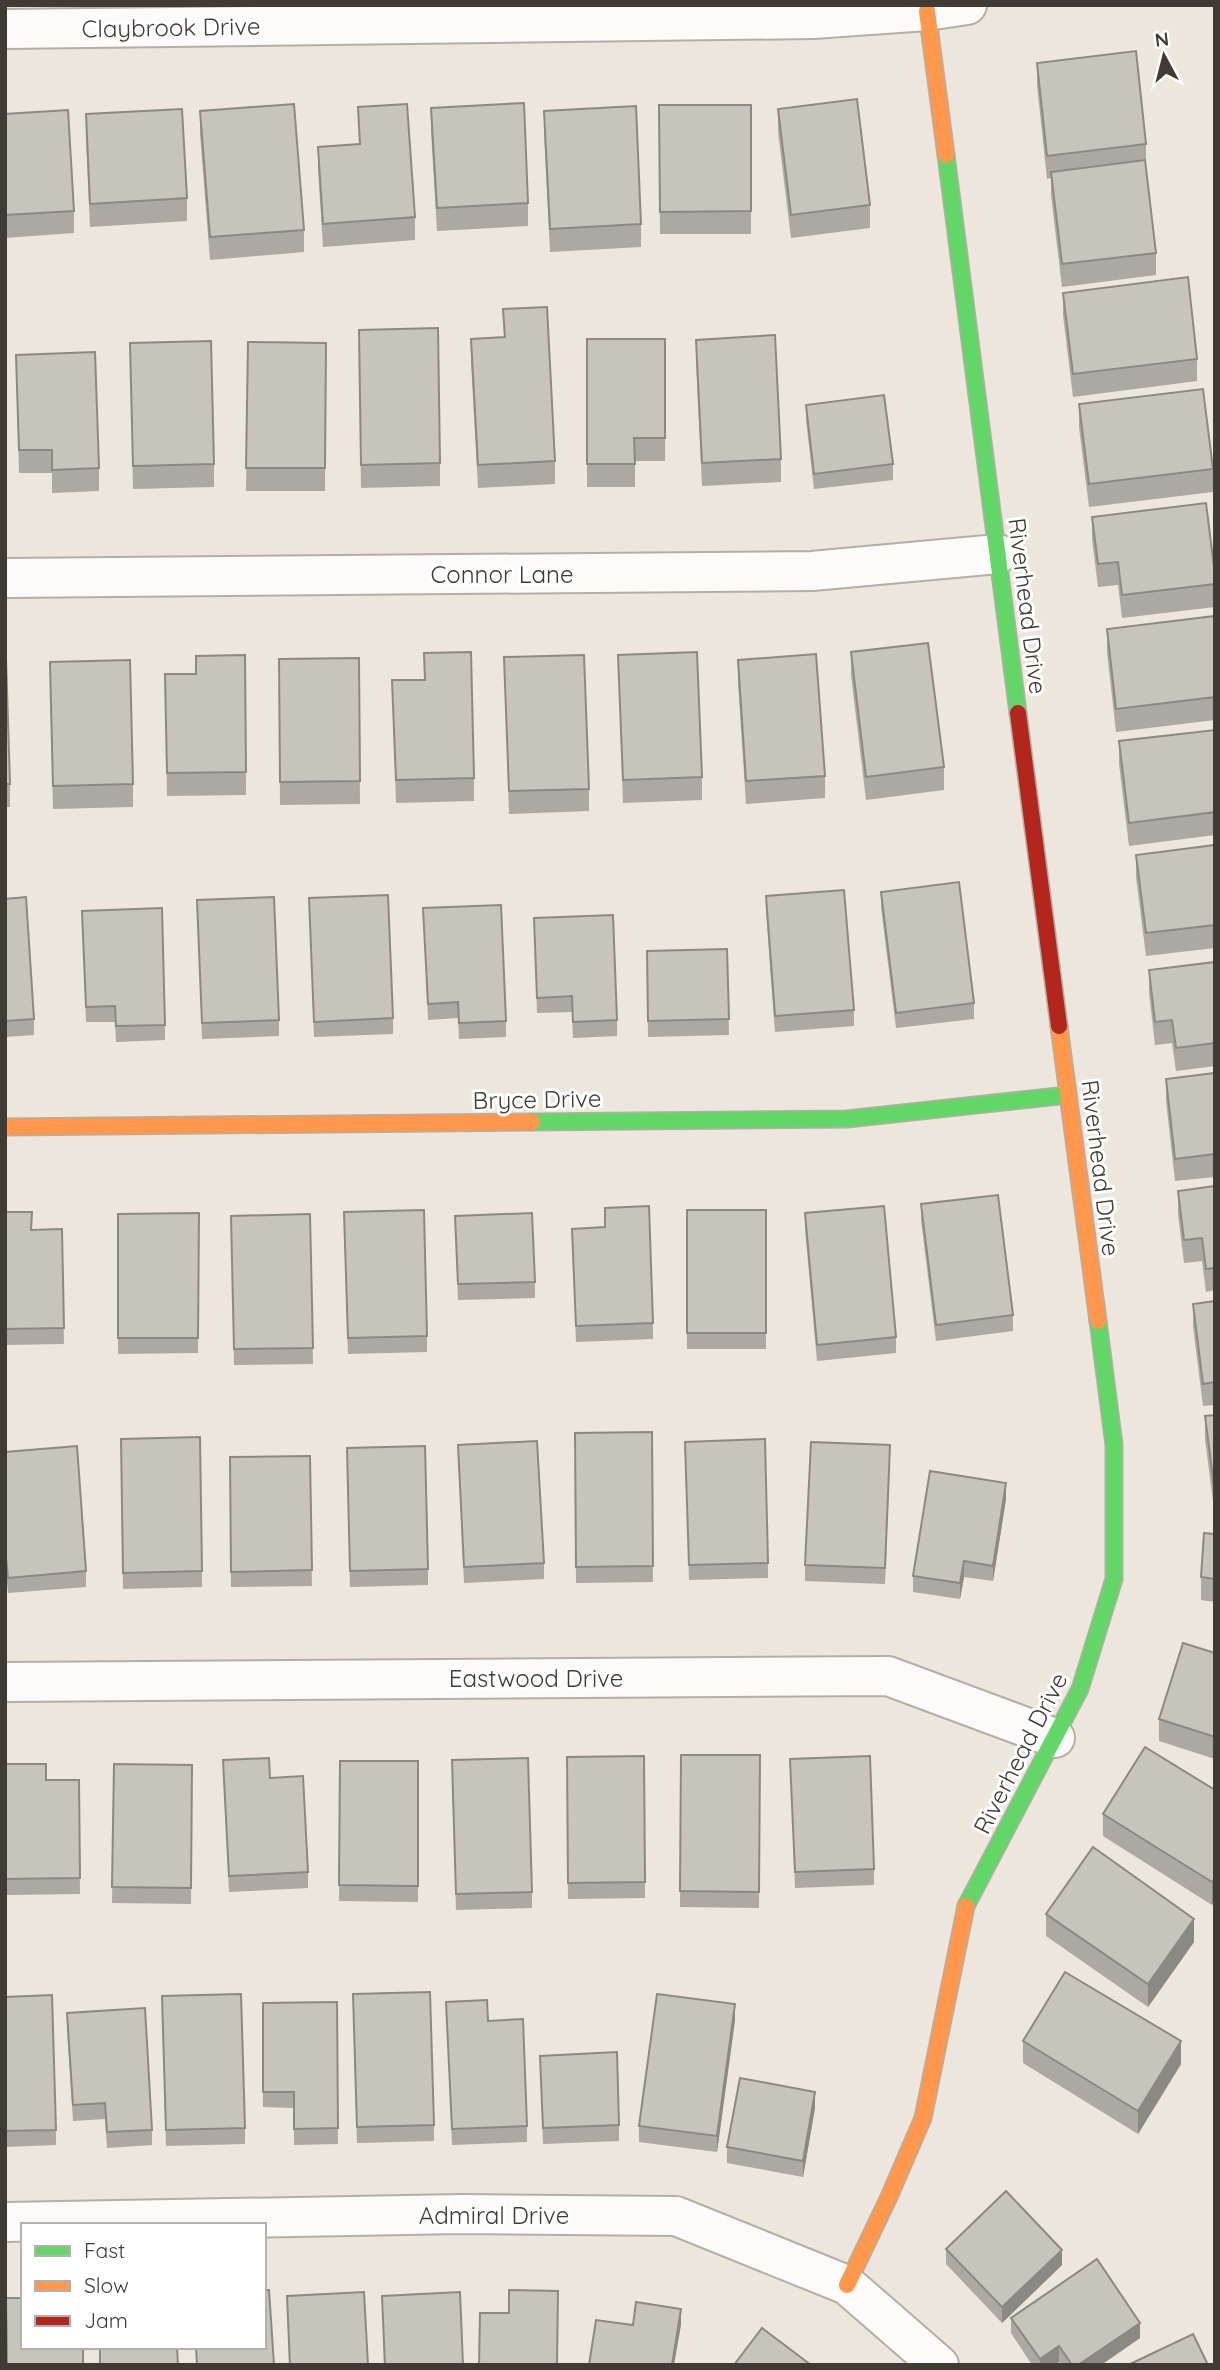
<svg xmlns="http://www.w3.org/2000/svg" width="1220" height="2370" viewBox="0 0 1220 2370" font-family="Quicksand,sans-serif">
	<rect width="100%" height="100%" fill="#ece6dc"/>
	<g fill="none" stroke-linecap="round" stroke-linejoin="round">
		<g stroke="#b3aea7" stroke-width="42">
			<g id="street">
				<path d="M5 29 813 19 927 11 967 5"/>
				<path d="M5 578 812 571 998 554"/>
				<path d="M5 1682 888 1676 1055 1738"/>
				<path d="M5 2222 461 2214 676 2216 847 2285 939 2365"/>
			</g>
		</g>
		<g stroke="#b3aea7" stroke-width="19">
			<g id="fast">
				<path d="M946 155 1018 713"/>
				<path d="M532 1122 847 1119 1068 1095"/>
				<path d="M966 1906 1080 1689 1114 1579V1445L1098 1321"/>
			</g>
		</g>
		<g stroke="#b3aea7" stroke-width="19">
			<g id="slow">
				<path d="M927 11 946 155"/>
				<path d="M1059 1026 1098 1321"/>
				<path d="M5 1127 532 1122"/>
				<path d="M847 2285 889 2197 923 2118 966 1906"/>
			</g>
		</g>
		<g stroke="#b3aea7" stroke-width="19">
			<path id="jam" d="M1018 713 1059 1026"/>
		</g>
		<use href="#street" stroke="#fcfbfa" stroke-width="38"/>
		<use href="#fast" stroke="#63d668" stroke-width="16"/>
		<use href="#slow" stroke="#ff974d" stroke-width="16"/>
		<use href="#jam" stroke="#b3261e" stroke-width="16"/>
	</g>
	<g fill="#aba9a2">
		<path d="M1037 63 1146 144V167L1156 253V275L1062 287 1051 195V178L1047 179 1037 85Z"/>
		<path d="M659 105H751V234H660Z"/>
		<path d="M358 107 415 217V240L323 247 318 169V147L359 144Z"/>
		<path d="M431 108 528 203V226L437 231 431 131Z"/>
		<path d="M778 109 870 205V228L791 238 778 132Z"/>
		<path d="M200 111 304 230V252L210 260 200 134Z"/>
		<path d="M544 111 641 224V247L550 252 544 133Z"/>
		<path d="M5 114 74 211V233L5 238Z"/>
		<path d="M86 114 187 198V221L90 227 86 137Z"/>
		<path d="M1063 293 1197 359V381L1073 397 1063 315Z"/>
		<path d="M503 309 555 461V484L478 488 471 362V339L504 337Z"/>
		<path d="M359 330 440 463V486L361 488Z"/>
		<path d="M587 339H665V461H635V487H587Z"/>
		<path d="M696 340 781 459V482L702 486 696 362Z"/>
		<path d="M248 342 326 343 325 491H246Z"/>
		<path d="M130 343 214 464V487L133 489Z"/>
		<path d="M16 355 99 468V491L52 493V473H19Z"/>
		<path d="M1079 404 1213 469V492L1089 507 1079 427Z"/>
		<path d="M806 405 893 464V480L814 489 806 420Z"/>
		<path d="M1092 517 1215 575V607L1122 618 1118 585 1098 587 1092 539Z"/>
		<path d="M1215 616V720L1116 732 1107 652V629Z"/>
		<path d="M851 652 944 767V790L866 800 851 675Z"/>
		<path d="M424 653 474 778V801L396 803 392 680H424Z"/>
		<path d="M245 655 246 795 167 796 165 674H196Z"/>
		<path d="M618 655 702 777V800L623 803Z"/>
		<path d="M504 657 589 789V811L509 814Z"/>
		<path d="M359 658 360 804 280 805 279 659Z"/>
		<path d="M5 659 10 784V807H5Z"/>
		<path d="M738 660 825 776V798L746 804 738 683Z"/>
		<path d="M50 685 133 784V807L53 809Z"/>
		<path d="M1215 730V835L1129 846 1119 764V741Z"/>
		<path d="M1215 845V948L1146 956 1136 877V855Z"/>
		<path d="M881 892 974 1003V1019L896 1028 881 907Z"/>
		<path d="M766 896 854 1010V1026L775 1032 766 912Z"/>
		<path d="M309 898 393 1018V1034L314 1037Z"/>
		<path d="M5 899 34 1019V1035L5 1037Z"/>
		<path d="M197 900 279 1020V1036L202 1039Z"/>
		<path d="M423 908 506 1021V1037L459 1039 458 1018 428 1020Z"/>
		<path d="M82 911 165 1025V1040L116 1042 115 1022H86Z"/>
		<path d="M534 918 617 1020V1036L573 1038 572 1012 537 1013Z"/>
		<path d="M727 949 729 1035 648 1037 647 951Z"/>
		<path d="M1215 962V1066L1176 1071 1172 1043 1155 1045 1149 993V970Z"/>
		<path d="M1215 1073V1177L1175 1181 1166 1101V1079Z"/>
		<path d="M1215 1186V1290L1206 1292 1202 1261 1184 1263 1178 1214V1191Z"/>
		<path d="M921 1204 1013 1315V1331L936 1341 921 1220Z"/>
		<rect x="687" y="1210" width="79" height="139"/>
		<path d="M5 1212 32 1230 62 1229 64 1344 5 1345Z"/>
		<path d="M199 1213 198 1353 118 1354V1214Z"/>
		<path d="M805 1213 896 1337V1353L817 1361 805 1229Z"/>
		<path d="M310 1214 313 1364 234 1365 231 1216Z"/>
		<path d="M455 1216 535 1282V1298L458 1300Z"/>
		<path d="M605 1227 653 1323V1339L576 1342 572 1229Z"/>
		<path d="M344 1228 427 1336V1352L348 1354Z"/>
		<path d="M1215 1301V1405L1203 1406 1193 1326V1304Z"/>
		<path d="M1215 1415V1517L1205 1439V1416Z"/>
		<path d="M652 1432 653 1582 576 1583 575 1433Z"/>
		<path d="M200 1437 202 1587 123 1589 121 1439Z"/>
		<path d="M458 1445 544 1563V1579L464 1583Z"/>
		<path d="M5 1452 86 1571V1587L8 1593 5 1564Z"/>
		<path d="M310 1456 312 1586 231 1587 230 1457Z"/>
		<path d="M685 1457 768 1563V1578L689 1580Z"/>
		<path d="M890 1461 885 1584 805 1581V1565Z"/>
		<path d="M347 1464 428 1569V1585L350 1587Z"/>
		<path d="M1006 1499 993 1581 964 1577 960 1599 913 1592V1576Z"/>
		<path d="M1215 1534V1602L1201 1600V1577Z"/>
		<path d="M1215 1653V1759L1159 1741V1719Z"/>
		<path d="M681 1755H760L759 1908 680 1907Z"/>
		<path d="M644 1756 645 1898 568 1899 567 1757Z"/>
		<path d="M790 1759 874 1869V1885L795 1888Z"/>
		<path d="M223 1760 308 1872V1888L229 1892Z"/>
		<path d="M340 1761H418V1902L339 1901Z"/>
		<path d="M5 1764 46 1780H79L80 1894 5 1895Z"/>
		<path d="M114 1764 192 1765 191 1904 112 1903Z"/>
		<path d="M452 1775 532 1892V1908L456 1910Z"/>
		<path d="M1215 1790 1212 1905 1103 1836V1814Z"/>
		<path d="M1046 1914 1194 1942 1148 2007 1046 1936Z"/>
		<path d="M5 1997 56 2130V2145L5 2147Z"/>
		<path d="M337 2002 338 2144 294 2145V2108L263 2107V2003Z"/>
		<path d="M446 2002 488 2021 527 2126V2142L452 2145Z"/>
		<path d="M353 2010 434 2125V2141L357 2143Z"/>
		<path d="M162 2012 245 2128V2144L166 2146Z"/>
		<path d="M67 2013 152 2130V2145L107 2148 105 2119 73 2121 67 2029Z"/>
		<path d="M735 2020 717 2152 639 2142V2126Z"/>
		<path d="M1023 2041 1181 2064 1138 2134 1023 2063Z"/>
		<path d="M540 2056 619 2125V2141L543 2144Z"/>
		<path d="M815 2108 803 2177 727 2163V2147Z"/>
		<path d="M946 2249 1062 2265 1002 2323 946 2264Z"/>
		<path d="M287 2296 368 2365H289Z"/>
		<path d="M382 2296 463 2365H384Z"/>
		<path d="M1011 2318 1140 2338 1101 2365H1061L1059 2362 1055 2365H1032L1011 2333Z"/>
	</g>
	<g fill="#8b8984">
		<path d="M1006 1483V1499L993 1581V1566Z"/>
		<path d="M964 1561V1577L960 1599V1583Z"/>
		<path d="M1215 1878V1901L1212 1905V1882Z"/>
		<path d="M1194 1919V1942L1148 2007V1984Z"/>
		<path d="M735 2004V2020L717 2152V2136Z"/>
		<path d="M1181 2041V2064L1138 2134V2111Z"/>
		<path d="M815 2092V2108L803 2177V2161Z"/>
		<path d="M1062 2250V2265L1002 2323V2307Z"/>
		<path d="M681 2309V2325L674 2365H672Z"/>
		<path d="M1140 2323V2338L1101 2365H1078Z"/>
		<path d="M1059 2346V2362L1055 2365H1040V2359Z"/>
	</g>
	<g fill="#c7c4bc" stroke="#8b8984" stroke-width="2">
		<path d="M1136 51 1146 144 1047 156 1037 63Z"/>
		<path d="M857 99 870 205 791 215 778 109Z"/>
		<path d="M524 103 528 203 437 208 431 108Z"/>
		<path d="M294 104 304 230 210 237 200 111Z"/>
		<path d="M407 104 415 217 323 224 318 147 360 144 358 107Z"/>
		<path d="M659 105H751V211L660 212Z"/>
		<path d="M636 106 641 224 550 229 544 111Z"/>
		<path d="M182 109 187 198 90 204 86 114Z"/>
		<path d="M68 110 74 211 5 215V114Z"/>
		<path d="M1145 160 1156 253 1062 264 1051 172Z"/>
		<path d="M1188 277 1197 359 1073 374 1063 293Z"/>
		<path d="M547 307 555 461 478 465 471 339 505 337 503 309Z"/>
		<path d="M438 328 440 463 361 465 359 330Z"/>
		<path d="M775 335 781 459 702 463 696 340Z"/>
		<path d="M587 339H665V438H634L635 464H587Z"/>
		<path d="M211 341 214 464 133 466 130 343Z"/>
		<path d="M248 342 326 343 325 468H246Z"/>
		<path d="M95 352 99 468 52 470V450H19L16 355Z"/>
		<path d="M1203 389 1213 469 1089 484 1079 404Z"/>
		<path d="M884 395 893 464 814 474 806 405Z"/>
		<path d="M1206 503 1215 575V584L1122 595 1118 562 1098 564 1092 517Z"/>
		<path d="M1215 616V697L1116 709 1107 629Z"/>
		<path d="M928 643 944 767 866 777 851 652Z"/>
		<path d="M471 652 474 778 396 780 392 680H425L424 653Z"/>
		<path d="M697 652 702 777 623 780 618 655Z"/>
		<path d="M816 654 825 776 746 781 738 660Z"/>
		<path d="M245 655 246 772 167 773 165 674H196V656Z"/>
		<path d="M584 655 589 789 509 791 504 657Z"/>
		<path d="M359 658 360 781 280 782 279 659Z"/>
		<path d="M6 659 10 784H5V659Z"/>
		<path d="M130 660 133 784 53 786 50 662Z"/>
		<path d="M1215 730V812L1129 823 1119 741Z"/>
		<path d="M1215 845V925L1146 933 1136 855Z"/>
		<path d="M959 882 974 1003 896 1013 881 892Z"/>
		<path d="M844 890 854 1010 775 1016 766 896Z"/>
		<path d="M388 895 393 1018 314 1022 309 898Z"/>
		<path d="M26 897 34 1019 5 1021V899Z"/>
		<path d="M274 897 279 1020 202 1023 197 900Z"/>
		<path d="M501 905 506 1021 459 1023 458 1002 428 1004 423 908Z"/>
		<path d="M162 908 165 1025 116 1026 115 1006 86 1007 82 911Z"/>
		<path d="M613 915 617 1020 573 1022 572 996 537 998 534 918Z"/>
		<path d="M727 949 729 1019 648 1021 647 951Z"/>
		<path d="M1215 962V1043L1176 1048 1172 1020 1155 1022 1149 970Z"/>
		<path d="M1215 1073V1154L1175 1159 1166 1079Z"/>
		<path d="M1215 1186V1268L1206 1269 1202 1238 1184 1240 1178 1191Z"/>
		<path d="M998 1195 1013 1315 936 1325 921 1204Z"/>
		<path d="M649 1206 653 1323 576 1326 572 1229 605 1227V1208Z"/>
		<path d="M884 1206 896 1337 817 1345 805 1213Z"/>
		<path d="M424 1210 427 1336 348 1338 344 1212Z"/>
		<rect x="687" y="1210" width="79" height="123"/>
		<path d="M5 1212H32L31 1230 62 1229 64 1328 5 1329Z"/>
		<path d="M199 1213 198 1338H118V1214Z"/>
		<path d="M532 1213 535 1282 458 1284 455 1216Z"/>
		<path d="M310 1214 313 1348 234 1349 231 1216Z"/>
		<path d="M1215 1301V1382L1203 1384 1193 1304Z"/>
		<path d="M1215 1415V1494L1205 1416Z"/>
		<path d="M652 1432 653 1566 576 1567 575 1433Z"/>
		<path d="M200 1437 202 1571 123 1573 121 1439Z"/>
		<path d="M765 1439 768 1563 689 1565 685 1442Z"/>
		<path d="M537 1441 544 1563 464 1567 458 1445Z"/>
		<path d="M811 1442 890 1445 885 1568 805 1565Z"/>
		<path d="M77 1446 86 1571 8 1578 5 1548V1452Z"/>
		<path d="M425 1446 428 1569 350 1571 347 1448Z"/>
		<path d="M310 1456 312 1570 231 1572 230 1457Z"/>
		<path d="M930 1471 1006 1483 993 1566 964 1561 960 1583 913 1576Z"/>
		<path d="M1204 1533 1215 1534V1579L1201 1577Z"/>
		<path d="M1183 1643 1215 1653V1737L1159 1719Z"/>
		<path d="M1145 1747 1215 1790V1878L1212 1882 1103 1814Z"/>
		<path d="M681 1755H760L759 1892 680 1891Z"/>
		<path d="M644 1756 645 1882 568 1883 567 1757Z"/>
		<path d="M870 1756 874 1869 795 1872 790 1759Z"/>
		<path d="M269 1758 270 1778 303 1776 308 1872 229 1876 223 1760Z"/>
		<path d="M528 1758 532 1892 456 1894 452 1760Z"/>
		<path d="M340 1761H418V1886L339 1885Z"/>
		<path d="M5 1764H46V1780H79L80 1878 5 1879Z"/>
		<path d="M114 1764 192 1765 191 1888 112 1887Z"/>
		<path d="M1093 1847 1194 1919 1148 1984 1046 1914Z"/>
		<path d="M1065 1972 1181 2041 1138 2111 1023 2041Z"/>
		<path d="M430 1992 434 2125 357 2127 353 1994Z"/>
		<path d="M241 1994 245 2128 166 2130 162 1996Z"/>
		<path d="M657 1994 735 2004 717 2136 639 2126Z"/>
		<path d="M52 1995 56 2130 5 2131V1997Z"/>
		<path d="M487 2000 488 2021 523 2019 527 2126 452 2129 446 2002Z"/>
		<path d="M337 2002 338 2128 294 2129V2092H263V2003Z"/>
		<path d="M145 2008 152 2130 107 2132 105 2103 73 2105 67 2013Z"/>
		<path d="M617 2052 619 2125 543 2128 540 2056Z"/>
		<path d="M740 2078 815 2092 803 2161 727 2147Z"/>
		<path d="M1006 2191 1062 2250 1002 2307 946 2249Z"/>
		<path d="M1097 2259 1140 2323 1078 2365H1072L1059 2346 1040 2359 1011 2318Z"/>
		<path d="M264 2290H269L274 2365H197L196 2347H264Z"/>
		<path d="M509 2290 558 2291 557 2365H479L480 2313H509Z"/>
		<path d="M364 2292 368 2365H290L287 2296Z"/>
		<path d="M460 2292 463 2365H385L382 2296Z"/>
		<path d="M6 2298H23V2347H83V2365H7Z"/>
		<path d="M636 2302 681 2309 672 2365H589L596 2320 633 2325Z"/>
		<path d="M762 2328 811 2365H734Z"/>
		<path d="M1193 2334 1208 2365H1128Z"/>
		<path d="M100 2347H177L178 2365H100Z"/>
	</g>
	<g text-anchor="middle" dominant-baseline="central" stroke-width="6" stroke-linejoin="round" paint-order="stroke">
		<g font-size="24" fill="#403c35" stroke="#fff">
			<text transform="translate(171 27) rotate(-1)">Claybrook Drive</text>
			<text x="502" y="574">Connor Lane</text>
			<text transform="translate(1028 606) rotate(83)">Riverhead Drive</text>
			<text transform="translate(537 1099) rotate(-1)">Bryce Drive</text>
			<text transform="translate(1101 1168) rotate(83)">Riverhead Drive</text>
			<text x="536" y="1678">Eastwood Drive</text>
			<text transform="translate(1020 1753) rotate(-63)">Riverhead Drive</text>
			<text x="494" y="2215">Admiral Drive</text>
		</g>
	</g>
	<rect width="1220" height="2370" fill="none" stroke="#403c35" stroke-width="14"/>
	<rect x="21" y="2223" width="245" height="126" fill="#ffffff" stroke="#b3b1ae" stroke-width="2"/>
	<rect x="35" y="2246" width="35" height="10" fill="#63d668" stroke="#b3b1ae" stroke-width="2"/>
	<text x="84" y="2258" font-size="21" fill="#403c35">Fast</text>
	<rect x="35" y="2281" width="35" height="10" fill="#ff974d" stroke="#b3b1ae" stroke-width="2"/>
	<text x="84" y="2293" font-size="21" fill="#403c35">Slow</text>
	<rect x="35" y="2316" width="35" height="10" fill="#b3261e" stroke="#b3b1ae" stroke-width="2"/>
	<text x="84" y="2328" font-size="21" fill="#403c35">Jam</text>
	<g transform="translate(1164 56) rotate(353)" stroke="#ffffff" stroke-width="5" paint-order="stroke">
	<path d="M0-5L12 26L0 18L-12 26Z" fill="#403c35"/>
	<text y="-10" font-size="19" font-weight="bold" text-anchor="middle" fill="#403c35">N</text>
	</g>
</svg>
